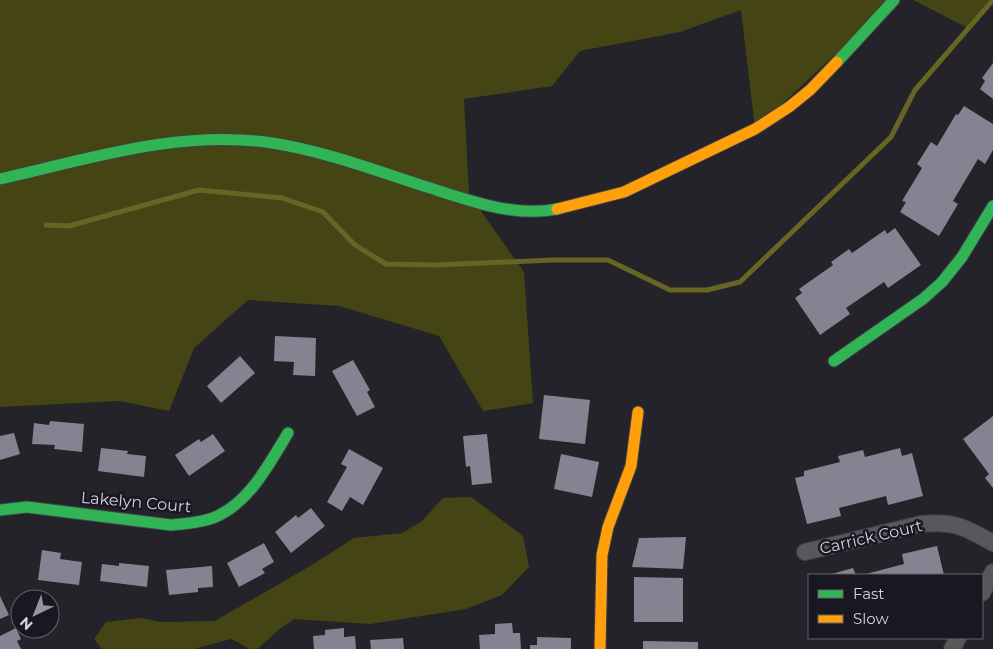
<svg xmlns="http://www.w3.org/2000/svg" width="993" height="649" viewBox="0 0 993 649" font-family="Montserrat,sans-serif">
	<rect width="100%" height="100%" fill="#242329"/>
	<g fill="#454415">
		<path d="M0 0H894L755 129 741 10 680 32 580 51 552 86 464 99 469 194 524 272 533 403 483 411 439 336 339 306 248 300 194 348 169 411 120 401 0 407Z"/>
		<path d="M913 0H993L968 28Z"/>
		<path d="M471 497 523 536 529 567 502 595 466 609 370 624 294 619 281 628 257 649H250L231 639 194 649H102L94 639 106 622 140 618 161 622 215 621 310 566 354 538 402 533 422 521 443 498Z"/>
	</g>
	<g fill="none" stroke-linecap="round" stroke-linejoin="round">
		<path stroke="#676524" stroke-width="5" d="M46 225 69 226 199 190 282 198 323 212 355 245 386 264 436 265 553 260H608L670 290H707L740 282 891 137 915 90 993 0"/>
	</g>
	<g fill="#858291">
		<path d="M993 63V99L980 89 985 81 982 78Z"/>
		<path d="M964 106 993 124V150L985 164 978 159 953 201 958 204 939 236 900 212 906 202 902 201 922 168 917 164 931 142 937 146 956 114 958 115Z"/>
		<path d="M895 228 921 265 888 288 884 282 846 308 850 314 820 335 795 298 802 293 799 289 833 265 831 262 849 249 852 253 885 230 887 234Z"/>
		<path d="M275 336 316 338 315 376 293 375 294 362 274 361Z"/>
		<path d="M240 356 255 373 221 403 207 386Z"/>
		<path d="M353 360 370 390 367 392 375 407 357 416 332 371Z"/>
		<path d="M544 395 590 400 585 444 539 439Z"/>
		<path d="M993 416V488L985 478 989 474 963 439Z"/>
		<path d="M50 421 84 424 82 452 54 449 55 445 32 444 34 423 49 425Z"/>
		<path d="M14 433 20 454 0 460V436Z"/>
		<path d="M213 434 225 451 189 476 175 455 199 439 201 442Z"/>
		<path d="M487 434 492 483 472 485 470 466 466 467 463 436Z"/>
		<path d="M101 448 128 451 127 454 146 456 144 477 98 471Z"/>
		<path d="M900 448 902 456 912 453 923 496 888 505 886 496 839 508 841 516 807 524 795 478 804 476V471L840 462 838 456 863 450 865 457Z"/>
		<path d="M349 449 383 468 363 505 350 497 342 511 327 502 347 467 341 464Z"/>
		<path d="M561 454 599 462 592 497 554 489Z"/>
		<path d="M311 508 325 526 291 553 275 532 296 515 298 518Z"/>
		<path d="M686 537 683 569 632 567 639 538Z"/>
		<path d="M264 543 274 562 262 569 265 573 239 587 227 563Z"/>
		<path d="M937 546 944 575H862L904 564 902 554Z"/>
		<path d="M42 550 61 553 60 559 82 562 79 585 38 580Z"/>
		<path d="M119 563 149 566 147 587 100 581 102 564 119 566Z"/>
		<path d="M212 566 213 587 198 588V592L169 595 166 570Z"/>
		<path d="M853 568 856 575H828Z"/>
		<path d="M634 577 683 578V622H634Z"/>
		<path d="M0 596 9 615 0 619Z"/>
		<path d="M512 623 513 633H520L521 649H480L479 635 495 634V624Z"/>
		<path d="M16 628 21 639 17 641 21 649H0V636Z"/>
		<path d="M344 628V637L355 636 356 649H314L313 636 325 635V630Z"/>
		<path d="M537 637 571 638V649H530V645H537Z"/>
		<path d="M403 638 404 649H371L370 640Z"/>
		<path d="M643 641 698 642V649H643Z"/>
	</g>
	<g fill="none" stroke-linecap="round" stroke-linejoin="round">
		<g stroke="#414046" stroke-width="18">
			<g id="street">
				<path d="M805 552 921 524C954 521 965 527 993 543"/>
				<path d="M982 593 993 572"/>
				<path d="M952 649 958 638"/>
			</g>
		</g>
		<g stroke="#414046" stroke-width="13">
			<g id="fast">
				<path d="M837 62 894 0"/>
				<path d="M0 179C88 159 181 129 272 143 324 151 374 170 424 186 465 199 513 218 557 209"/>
				<path d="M834 361 923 299 942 282 962 257 993 206"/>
				<path d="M0 510 27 507 171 525C185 524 199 523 213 518 249 504 269 464 288 433"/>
			</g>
		</g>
		<g stroke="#414046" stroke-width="13">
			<g id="slow">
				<path d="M557 209 624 192 755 129 789 107 810 90 837 62"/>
				<path d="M600 649 602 555 608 527 631 466 638 412"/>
			</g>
		</g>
		<use href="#street" stroke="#58575c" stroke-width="16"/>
		<use href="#fast" stroke="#30b455" stroke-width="11"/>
		<use href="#slow" stroke="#ff9f0a" stroke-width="11"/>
	</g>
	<g text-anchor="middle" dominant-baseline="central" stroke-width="5" stroke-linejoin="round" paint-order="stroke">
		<g font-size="16" fill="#d4d2db" stroke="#191722">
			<text transform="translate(136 502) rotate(5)">Lakelyn Court</text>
			<text transform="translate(871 537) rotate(-13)">Carrick Court</text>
		</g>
	</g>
	<rect x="808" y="574" width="175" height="65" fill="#191722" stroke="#64626c"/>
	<rect x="818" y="590" width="25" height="8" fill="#30b455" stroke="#64626c"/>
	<text x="853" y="599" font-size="15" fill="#d4d2db">Fast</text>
	<rect x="818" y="615" width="25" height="8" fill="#ff9f0a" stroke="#64626c"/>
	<text x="853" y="624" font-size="15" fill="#d4d2db">Slow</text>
	<g transform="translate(35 614) rotate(223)"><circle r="24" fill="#191722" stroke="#64626c"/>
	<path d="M0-4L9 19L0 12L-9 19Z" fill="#96959d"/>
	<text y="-8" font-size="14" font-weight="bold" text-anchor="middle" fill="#d4d2db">N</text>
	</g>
</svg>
